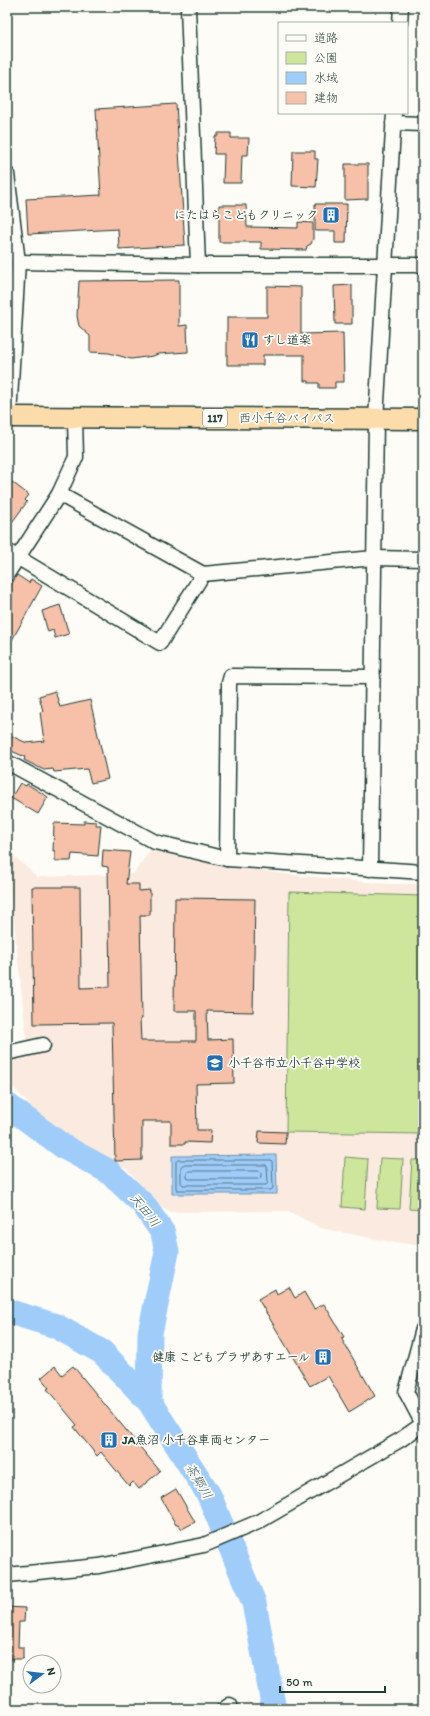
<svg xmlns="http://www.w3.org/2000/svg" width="430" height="1716" viewBox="0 0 430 1716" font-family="Itim,'Klee One',sans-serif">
	<rect width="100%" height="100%" fill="#fdfcf7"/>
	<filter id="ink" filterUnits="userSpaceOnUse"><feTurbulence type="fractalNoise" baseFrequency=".025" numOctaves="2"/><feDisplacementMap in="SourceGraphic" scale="8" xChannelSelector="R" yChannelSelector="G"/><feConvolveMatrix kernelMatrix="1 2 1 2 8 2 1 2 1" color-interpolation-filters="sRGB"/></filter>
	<g filter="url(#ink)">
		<path fill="#fbeae0" d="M151 849 190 860 283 874 388 884H423V1246L386 1241 321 1228 288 1211 169 1212 160 1207 128 1170 42 1119 7 1080V1046L27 1042 7 857 12 854 37 877 133 874Z"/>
		<g fill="#cde69c" stroke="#769268">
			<path d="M289 892 423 896V1134L286 1132Z"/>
			<path d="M345 1157 368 1159 365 1209 342 1207Z"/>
			<path d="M380 1158 403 1159 400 1209 377 1208Z"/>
			<path d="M412 1160H423V1210L409 1209Z"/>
		</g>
		<path fill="#a0ccfa" stroke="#6c93ab" d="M276 1155 277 1194H172V1156Z"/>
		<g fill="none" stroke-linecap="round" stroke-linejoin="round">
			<g stroke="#537683" stroke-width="1">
				<path d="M178 1160H271L272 1161 273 1188 271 1190H177L176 1188V1162Z"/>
				<path d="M183 1165H266L267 1166 268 1183 266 1185H183L181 1183V1167Z"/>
				<path d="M189 1171H260L261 1172V1177L259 1179H189L187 1178V1173Z"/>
			</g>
			<g stroke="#a0ccfa" stroke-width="25">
				<path d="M7 1105 64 1147 108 1171 143 1204 163 1233 167 1252 150 1333 149 1401"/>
				<path d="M7 1311 56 1326 102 1352 149 1401 209 1495 254 1603 274 1709"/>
			</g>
		</g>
		<g fill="#f6c0a9" stroke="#1f3d34">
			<path d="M176 104 185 245 119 249 118 229 28 234 26 199 101 195 96 109Z"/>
			<path d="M218 133H231V138H249L248 155H242L241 183H223L224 154H214L215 136H218Z"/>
			<path d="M293 151H315V159H318L316 187 292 186Z"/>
			<path d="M345 164H368V199L345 200Z"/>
			<path d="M315 204H347L346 243H335V231H315Z"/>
			<path d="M219 205H246L247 227 298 228V222L313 223V239L311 244 307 246 306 250 261 249V242H219Z"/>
			<path d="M179 280V326L187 325 188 352 158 354 153 356 131 359 109 353 90 352V336L79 326 77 316 79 281Z"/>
			<path d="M352 285V324H335L334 286Z"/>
			<path d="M267 286 301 287V334L343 333 344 382H335V388H319V383H309V381H304V355H263V365H227V317H267Z"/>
			<path d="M7 478 29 495 25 500 27 502 7 529Z"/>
			<path d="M17 575 29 583 31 579 42 586 7 649V592Z"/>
			<path d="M60 605 69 634 55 638 53 630 48 632 42 611Z"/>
			<path d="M55 691 60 707 90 700 108 779 91 783 87 769 54 772 53 769 44 770 24 760 25 757 7 749V734L27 743 44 741 40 712 43 711 39 696Z"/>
			<path d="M20 783 26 786 27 784 48 797 38 814 11 798Z"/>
			<path d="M84 821 96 822V825H101L98 856 72 854 71 861H55V851H53L54 823 84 824Z"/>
			<path d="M103 850 130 852 126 884H139V891L150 890V915H140L142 1019H140L141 1041H196V1011H174L175 898 255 899 253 1012 207 1011 208 1040 233 1039 234 1083 196 1084 197 1130H211L210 1143 185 1142V1144H171V1121H142V1160L115 1161 112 1023 34 1024 32 887H80L81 988 110 987 108 867 102 866Z"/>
			<path d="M259 1131 286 1132 285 1144 258 1143Z"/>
			<path d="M289 1287 295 1298 304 1292 314 1309 324 1304 344 1337 341 1338 375 1396 349 1412 328 1376 310 1386 258 1299 275 1289 277 1294Z"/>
			<path d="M55 1366 62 1375 73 1366 160 1471 139 1489 133 1482 129 1486 101 1452 97 1456 74 1427 77 1425 47 1389 49 1388 41 1378Z"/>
			<path d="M176 1489 195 1522 182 1529 178 1524 176 1525 161 1498Z"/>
			<path d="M7 1607 25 1608 24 1622H19L18 1647H23V1659H7Z"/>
		</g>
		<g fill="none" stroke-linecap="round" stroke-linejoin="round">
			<g stroke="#1f3d34" stroke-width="17">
				<g id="minor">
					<path d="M188 7 198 265"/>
					<path d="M400 23 401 7"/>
					<path d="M393 123 423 124"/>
					<path d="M7 174 18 262 9 417"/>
					<path d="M18 262 198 265H423"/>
					<path d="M59 494 203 574 374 558 423 559"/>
					<path d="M7 551 160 643 203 574"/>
					<path d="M7 574 59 494 76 457 75 418"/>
					<path d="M7 762 155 842 227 859 423 872"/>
					<path d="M227 859 229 683 231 676 373 677"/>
					<path d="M370 869 376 419 394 113"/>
					<path d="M7 1053 43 1045"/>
					<path d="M423 1329 406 1392 423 1424"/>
					<path d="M7 1575 99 1566 204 1545 258 1522 400 1440 423 1424"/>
					<path d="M224 1709 230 1705"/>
				</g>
			</g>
			<g stroke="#1f3d34" stroke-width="23">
				<path id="highway" d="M7 417 423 419"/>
			</g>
			<use href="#minor" stroke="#fdfcf7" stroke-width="14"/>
			<use href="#highway" stroke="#fddcac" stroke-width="20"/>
		</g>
	</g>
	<defs>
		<g id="building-square" transform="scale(0.9)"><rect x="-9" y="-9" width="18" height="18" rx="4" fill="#1f6fb2" stroke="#fdfcf7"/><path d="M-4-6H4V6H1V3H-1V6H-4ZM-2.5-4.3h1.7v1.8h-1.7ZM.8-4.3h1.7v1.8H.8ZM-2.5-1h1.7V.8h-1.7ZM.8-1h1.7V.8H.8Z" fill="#fff"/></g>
		<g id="restaurant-square" transform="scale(0.9)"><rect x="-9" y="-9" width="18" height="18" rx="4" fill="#1f6fb2" stroke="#fdfcf7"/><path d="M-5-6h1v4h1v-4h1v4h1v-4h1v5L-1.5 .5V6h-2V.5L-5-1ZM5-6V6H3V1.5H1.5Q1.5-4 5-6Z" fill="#fff"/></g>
		<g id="school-square" transform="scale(0.9)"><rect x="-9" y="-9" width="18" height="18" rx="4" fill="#1f6fb2" stroke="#fdfcf7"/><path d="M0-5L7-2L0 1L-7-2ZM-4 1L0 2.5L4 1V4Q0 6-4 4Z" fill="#fff"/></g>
	</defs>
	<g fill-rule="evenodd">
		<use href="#building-square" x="331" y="215"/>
		<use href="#restaurant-square" x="250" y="340"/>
		<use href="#school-square" x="215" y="1063"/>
		<use href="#building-square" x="323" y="1357"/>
		<use href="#building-square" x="109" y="1440"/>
	</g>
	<g text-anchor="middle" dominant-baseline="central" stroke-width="3.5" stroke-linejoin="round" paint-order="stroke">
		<rect fill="#fdfcf7" stroke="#62766e" stroke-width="1" x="203" y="409" width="24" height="18" rx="3"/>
		<g font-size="11" font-weight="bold" fill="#1f3d34">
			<text x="215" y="418">117</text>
		</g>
		<g font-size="12" font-weight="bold" fill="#1f3d34" stroke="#fdfcf7" text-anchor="start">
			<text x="318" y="215" text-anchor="end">にたはらこどもクリニック</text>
			<text x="263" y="340">すし道楽</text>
			<text x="228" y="1063">小千谷市立小千谷中学校</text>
			<text x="310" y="1357" text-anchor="end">健康 こどもプラザあすエール</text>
			<text x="122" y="1440">JA魚沼 小千谷車両センター</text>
		</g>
		<g font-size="12" fill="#1f3d34" stroke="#fdfcf7">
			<text x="287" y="418">西小千谷バイパス</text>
		</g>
		<g font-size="13" font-style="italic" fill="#3f6166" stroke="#fdfcf7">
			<text transform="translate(145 1210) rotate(51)">天田川</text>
			<text transform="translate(199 1481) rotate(59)">茶郷川</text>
		</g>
	</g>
	<rect width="430" height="1716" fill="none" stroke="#fdfcf7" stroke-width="24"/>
	<rect x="12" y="12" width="406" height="1692" fill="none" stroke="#1f3d34" stroke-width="1.5" filter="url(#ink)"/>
	<rect x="278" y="22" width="130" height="92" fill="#fdfcf7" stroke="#a4b0a9"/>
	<rect x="286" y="35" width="20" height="6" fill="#fdfcf7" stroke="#a4b0a9"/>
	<text x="314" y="42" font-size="12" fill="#1f3d34">道路</text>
	<rect x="286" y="52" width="20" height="12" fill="#cde69c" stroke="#a4b0a9"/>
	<text x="314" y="62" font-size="12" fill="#1f3d34">公園</text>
	<rect x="286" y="72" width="20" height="12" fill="#a0ccfa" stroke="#a4b0a9"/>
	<text x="314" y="82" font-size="12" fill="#1f3d34">水域</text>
	<rect x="286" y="92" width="20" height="12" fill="#f6c0a9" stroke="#a4b0a9"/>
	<text x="314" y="102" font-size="12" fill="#1f3d34">建物</text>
	<g transform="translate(42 1674) rotate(75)"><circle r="19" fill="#fdfcf7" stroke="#a4b0a9"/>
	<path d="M0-3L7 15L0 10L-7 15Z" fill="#1f6fb2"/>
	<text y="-6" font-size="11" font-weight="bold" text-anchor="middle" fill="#1f3d34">N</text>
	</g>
	<path d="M280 1686v6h105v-6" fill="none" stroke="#1f3d34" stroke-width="2"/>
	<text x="286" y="1686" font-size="12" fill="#1f3d34" stroke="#fdfcf7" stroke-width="3" paint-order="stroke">50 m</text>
</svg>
